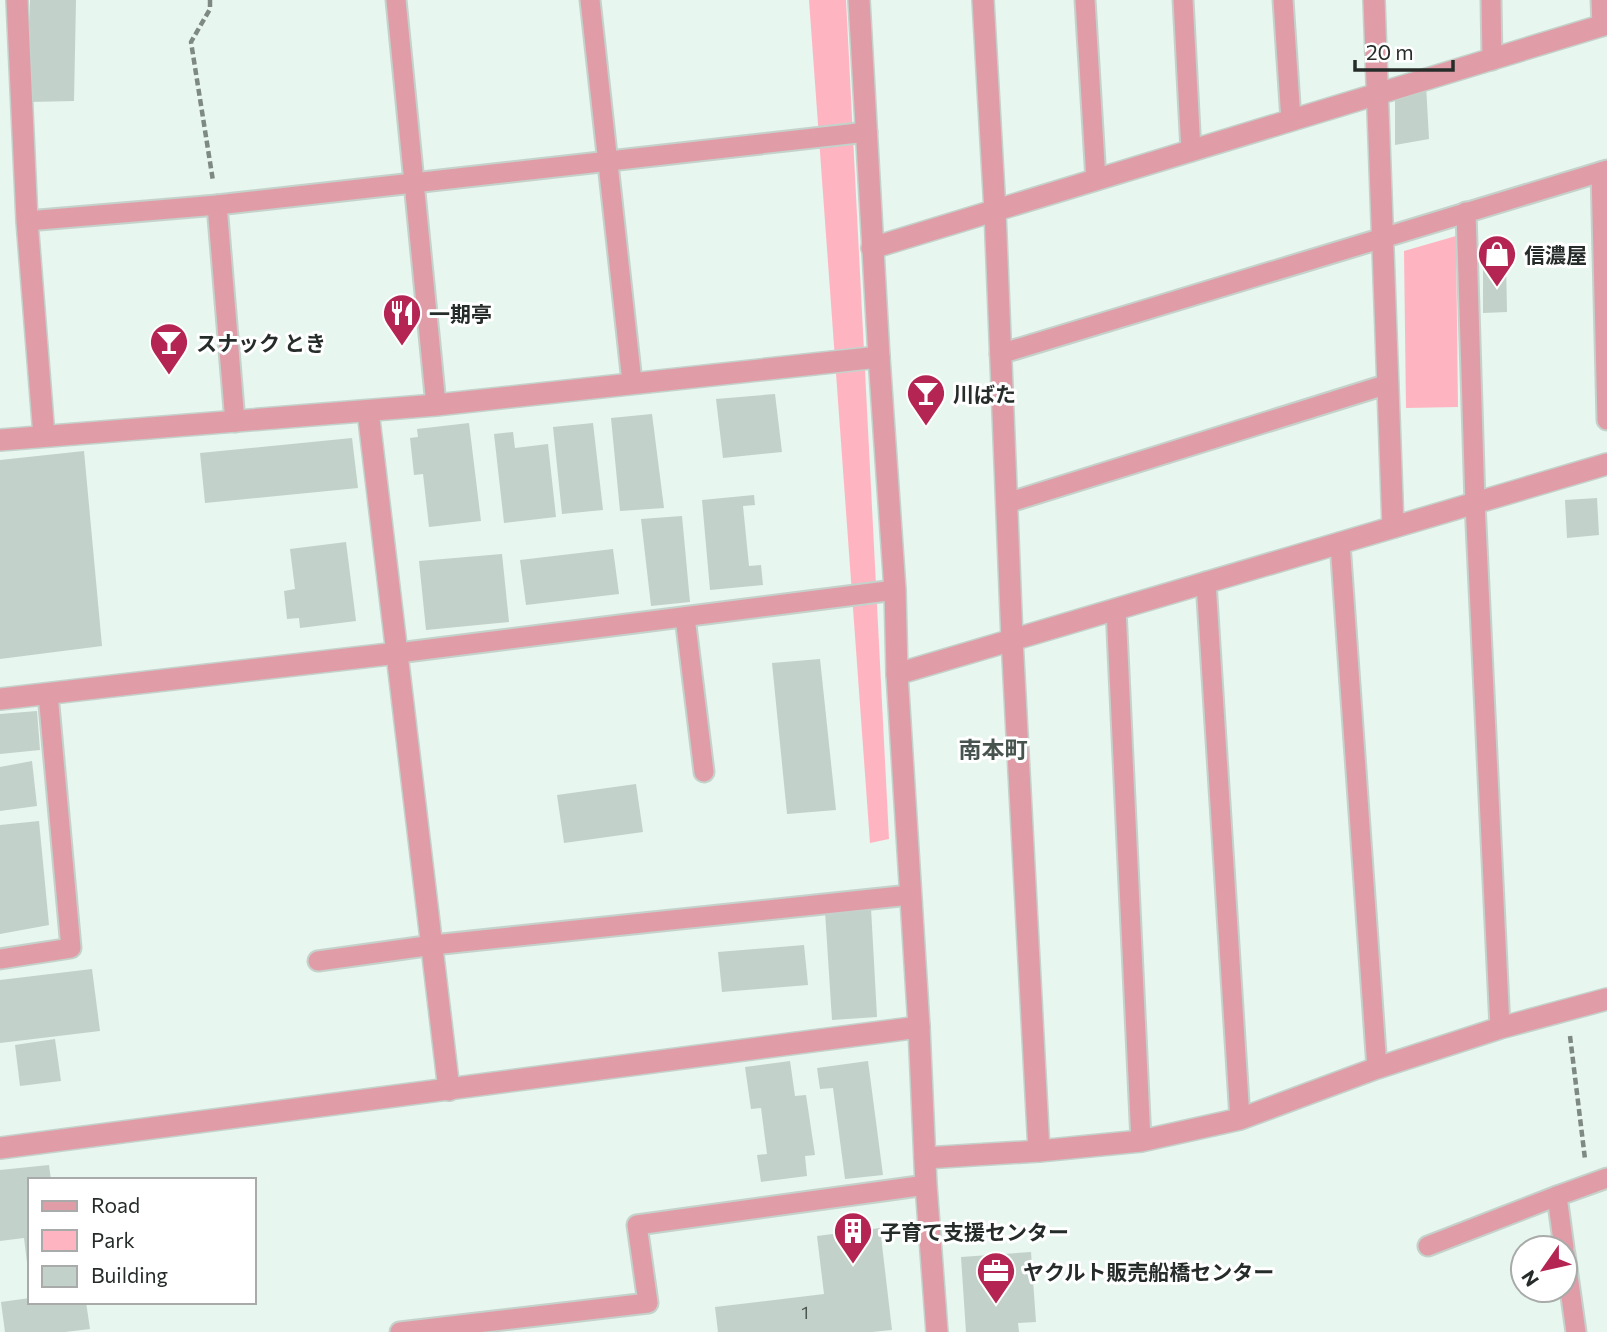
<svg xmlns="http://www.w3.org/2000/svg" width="1607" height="1332" viewBox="0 0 1607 1332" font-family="Commissioner,'Noto Sans JP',sans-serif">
	<rect width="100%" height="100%" fill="#e7f6ee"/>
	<g fill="#ffb5c1">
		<path d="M809 0H846L889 839 870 843Z"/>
		<path d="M1456 236 1458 407 1406 408 1404 251Z"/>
	</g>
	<g fill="#c2d1ca">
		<path d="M30 0H76L74 101 29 102Z"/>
		<path d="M1426 85 1429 139 1395 145V99Z"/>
		<path d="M1506 260 1507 312 1483 313V261Z"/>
		<path d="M775 394 782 452 723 458 716 399Z"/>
		<path d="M652 414 664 508 620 511 611 418Z"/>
		<path d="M469 423 481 521 429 527 423 474 414 475 410 438 418 437 417 429Z"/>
		<path d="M593 423 603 510 562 514 553 427Z"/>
		<path d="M513 432 515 448 548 444 556 517 504 523 494 434Z"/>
		<path d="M352 438 358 488 205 503 200 453Z"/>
		<path d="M84 451 102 646 0 659V460Z"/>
		<path d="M754 495 755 505 743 506 749 566 761 565 763 585 710 590 702 500Z"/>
		<path d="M1597 498 1599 535 1567 538 1565 500Z"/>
		<path d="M682 516 690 602 651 606 641 519Z"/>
		<path d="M346 542 356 621 300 628 299 618 287 619 284 591 295 589 290 549Z"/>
		<path d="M613 549 619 594 526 605 520 560Z"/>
		<path d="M502 554 509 622 426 630 419 561Z"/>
		<path d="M820 659 836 810 787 814 772 663Z"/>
		<path d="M37 711 40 750 0 754V714Z"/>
		<path d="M32 761 37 806 0 811V767Z"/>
		<path d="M636 784 643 832 564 843 557 795Z"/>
		<path d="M39 821 49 925 0 934V825Z"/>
		<path d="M871 908 877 1017 832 1020 825 911Z"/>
		<path d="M804 945 808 985 722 992 718 952Z"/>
		<path d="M92 969 100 1031 0 1043V980Z"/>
		<path d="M55 1039 61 1081 20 1086 15 1045Z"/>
		<path d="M790 1061 795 1096 806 1095 815 1155 805 1156 807 1176 761 1182 757 1155 767 1154 761 1108 751 1109 745 1067Z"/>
		<path d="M868 1061 883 1175 845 1179 833 1088 820 1089 817 1068Z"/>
		<path d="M49 1165 51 1180H30L28 1271 24 1238 0 1241V1170Z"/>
		<path d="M880 1228 892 1330 872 1332H718L715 1307 824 1294 817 1236Z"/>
		<path d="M1031 1252 1036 1322 1018 1323 1019 1332H966L961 1257Z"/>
		<path d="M30 1298V1302H86L90 1329 65 1332H5L1 1302Z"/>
	</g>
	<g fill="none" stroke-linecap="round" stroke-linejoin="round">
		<g stroke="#c4d2cb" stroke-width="23">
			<g id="service">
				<path d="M396 0 436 405"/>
				<path d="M590 0 632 382"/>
				<path d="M1085 0 1096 180"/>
				<path d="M1183 0 1191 151"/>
				<path d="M1283 0 1291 120"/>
				<path d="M1491 0 1492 60"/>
				<path d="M1601 0 1602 26"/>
				<path d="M1601 172 1607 420"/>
				<path d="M217 205 235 422"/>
				<path d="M1466 212 1475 503 1500 1028"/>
				<path d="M27 221 217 205 867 132"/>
				<path d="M1000 354 1607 170"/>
				<path d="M1007 503 1388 384"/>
				<path d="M1340 543 1377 1068"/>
				<path d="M1206 582 1240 1119"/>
				<path d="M1116 609 1141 1141"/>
				<path d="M685 617 704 772"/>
				<path d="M398 653 895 590"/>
				<path d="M0 959 71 948 48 694"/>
				<path d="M318 961 433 945 910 895"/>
				<path d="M1428 1246 1557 1196"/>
				<path d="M1564 1248 1557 1196 1607 1178"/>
				<path d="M1565 1254 1576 1332"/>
				<path d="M400 1332 648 1303 637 1225 926 1185"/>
			</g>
		</g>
		<g stroke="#c4d2cb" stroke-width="24">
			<g id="minor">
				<path d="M17 0 27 221 44 436"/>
				<path d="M983 0 995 211 1012 639 1039 1151"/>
				<path d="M1374 0 1393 527"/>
				<path d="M879 357 895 590 897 674 919 1027 926 1185 937 1332"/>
				<path d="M368 411 449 1090"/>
				<path d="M897 674 1607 464"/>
				<path d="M0 699 398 653"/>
				<path d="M0 1148 919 1027"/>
				<path d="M925 1158 1039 1151 1141 1141 1240 1119 1377 1068 1500 1028 1607 999"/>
			</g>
		</g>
		<g stroke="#c4d2cb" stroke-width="24">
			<g id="tertiary">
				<path d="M872 248 1607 24"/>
				<path d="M0 440 436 405 879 357 859 0"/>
			</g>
		</g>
		<g stroke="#7f8984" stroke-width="4.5" stroke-dasharray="7 3.5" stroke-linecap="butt">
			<path d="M210 0V9L191 42 213 181"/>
			<path d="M1570 1036 1585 1159"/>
		</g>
		<use href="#service" stroke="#e09da8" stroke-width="19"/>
		<use href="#minor" stroke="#e09da8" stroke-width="21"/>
		<use href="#tertiary" stroke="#e09da8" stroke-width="21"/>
	</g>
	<defs>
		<g id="shop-pin" transform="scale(2.0125)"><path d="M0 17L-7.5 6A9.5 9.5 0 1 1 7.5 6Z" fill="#b52553" stroke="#fff"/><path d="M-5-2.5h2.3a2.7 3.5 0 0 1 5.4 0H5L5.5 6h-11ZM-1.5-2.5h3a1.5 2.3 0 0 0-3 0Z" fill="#fff"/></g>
		<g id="restaurant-pin" transform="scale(2.0125)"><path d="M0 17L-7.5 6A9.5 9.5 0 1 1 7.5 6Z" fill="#b52553" stroke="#fff"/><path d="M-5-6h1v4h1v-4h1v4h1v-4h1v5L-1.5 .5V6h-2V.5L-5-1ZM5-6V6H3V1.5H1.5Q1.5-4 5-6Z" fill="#fff"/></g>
		<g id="bar-pin" transform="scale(2.0125)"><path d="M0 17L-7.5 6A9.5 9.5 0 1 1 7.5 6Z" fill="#b52553" stroke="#fff"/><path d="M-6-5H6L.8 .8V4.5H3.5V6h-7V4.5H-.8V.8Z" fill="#fff"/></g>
		<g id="building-pin" transform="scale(2.0125)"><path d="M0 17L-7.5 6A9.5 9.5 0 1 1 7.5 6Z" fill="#b52553" stroke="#fff"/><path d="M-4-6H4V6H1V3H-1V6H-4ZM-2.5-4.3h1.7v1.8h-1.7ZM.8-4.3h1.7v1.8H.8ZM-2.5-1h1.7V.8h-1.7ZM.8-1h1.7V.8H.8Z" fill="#fff"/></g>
		<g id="office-pin" transform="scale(2.0125)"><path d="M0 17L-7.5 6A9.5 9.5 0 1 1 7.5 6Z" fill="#b52553" stroke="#fff"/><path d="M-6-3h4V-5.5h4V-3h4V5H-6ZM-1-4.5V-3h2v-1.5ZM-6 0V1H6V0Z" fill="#fff"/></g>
	</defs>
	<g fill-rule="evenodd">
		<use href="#shop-pin" x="1497" y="254"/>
		<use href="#restaurant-pin" x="402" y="313"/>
		<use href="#bar-pin" x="169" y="342"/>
		<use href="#bar-pin" x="926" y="393"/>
		<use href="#building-pin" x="853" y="1231"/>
		<use href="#office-pin" x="996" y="1271"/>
	</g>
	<g text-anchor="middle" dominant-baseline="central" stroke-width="6" stroke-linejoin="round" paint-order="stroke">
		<g font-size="18" fill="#4d5551">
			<text x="805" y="1312">1</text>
		</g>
		<g font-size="21" font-weight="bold" fill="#262c29" stroke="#fff" text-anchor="start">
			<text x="1524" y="254">信濃屋</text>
			<text x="429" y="313">一期亭</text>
			<text x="196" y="342">スナック とき</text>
			<text x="953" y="393">川ばた</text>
			<text x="880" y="1231">子育て支援センター</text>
			<text x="1023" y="1271">ヤクルト販売船橋センター</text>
		</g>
		<g font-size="23" font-weight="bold" fill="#47544e" stroke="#fff">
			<text x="993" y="749">南本町</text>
		</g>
	</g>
	<rect x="28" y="1178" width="228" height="126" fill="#ffffff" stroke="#a8aba9" stroke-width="2"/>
	<rect x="42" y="1201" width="35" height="10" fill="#e09da8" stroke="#a8aba9" stroke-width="2"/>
	<text x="91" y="1213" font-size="21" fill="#262c29">Road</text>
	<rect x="42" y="1230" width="35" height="21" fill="#ffb5c1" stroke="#a8aba9" stroke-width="2"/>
	<text x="91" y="1248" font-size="21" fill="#262c29">Park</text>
	<rect x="42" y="1266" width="35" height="21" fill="#c2d1ca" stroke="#a8aba9" stroke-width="2"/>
	<text x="91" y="1283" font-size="21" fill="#262c29">Building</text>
	<g transform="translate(1544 1269) rotate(236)"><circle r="33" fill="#ffffff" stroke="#a8aba9" stroke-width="2"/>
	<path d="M0-5L12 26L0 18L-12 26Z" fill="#b52553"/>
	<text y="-10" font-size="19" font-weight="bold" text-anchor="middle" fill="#262c29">N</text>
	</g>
	<path d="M1355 60v10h98v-10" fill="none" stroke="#262c29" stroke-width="3.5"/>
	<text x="1366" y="60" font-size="21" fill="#262c29" stroke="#ffffff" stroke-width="5" paint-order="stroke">20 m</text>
</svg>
